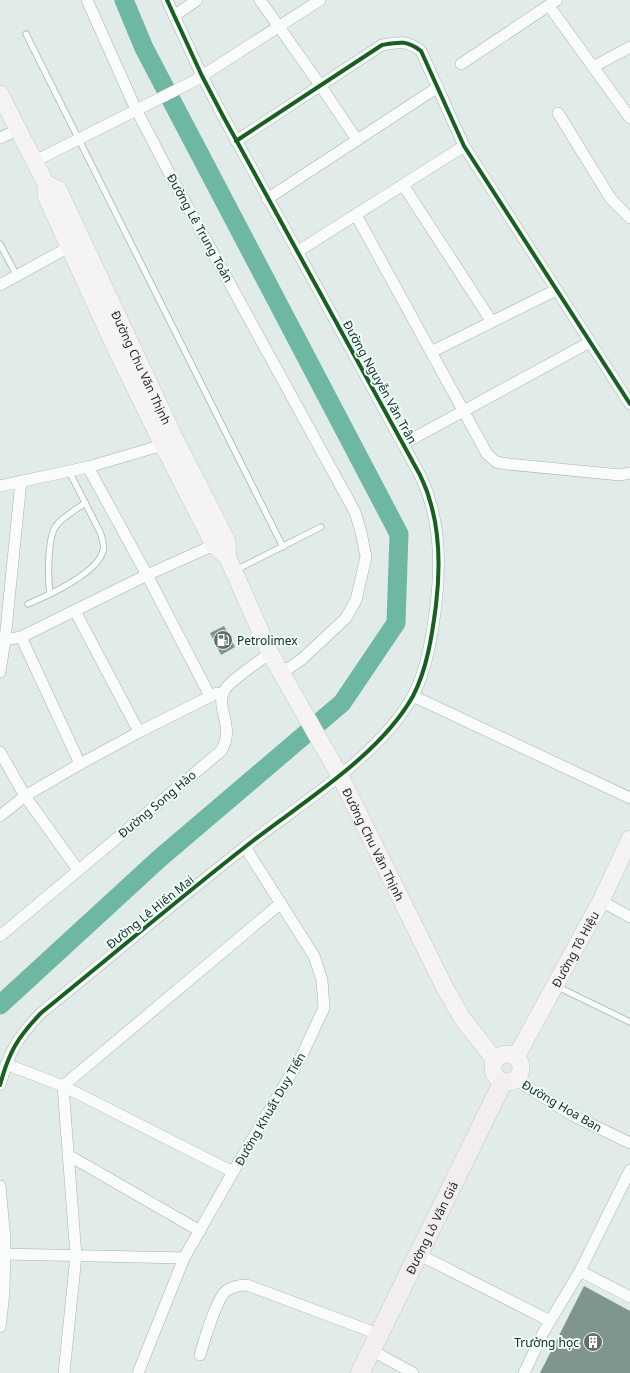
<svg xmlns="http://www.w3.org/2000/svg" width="630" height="1373" viewBox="0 0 630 1373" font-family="'Noto Sans',sans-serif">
	<rect width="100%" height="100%" fill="#e1ece8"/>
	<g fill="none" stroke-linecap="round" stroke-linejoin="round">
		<path stroke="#6eb8a3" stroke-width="19" d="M0 1005 160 858 342 703 396 623 399 534 144 48 124 0"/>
	</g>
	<g fill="#80958f">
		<path d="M224 626 235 647 221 655 210 633Z"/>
		<path d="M584 1286 630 1311V1373H540Z"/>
	</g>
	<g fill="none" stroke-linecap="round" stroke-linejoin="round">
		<g stroke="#a9b1ae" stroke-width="7">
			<g id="lane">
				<path d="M26 34 283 547"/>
				<path d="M0 244 17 276"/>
				<path d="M236 570 321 527"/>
				<path d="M50 594C48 580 47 538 56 526 62 517 76 510 85 503"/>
				<path d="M28 604C49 595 97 573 103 551 105 545 102 538 100 532L69 471"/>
				<path d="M556 986 630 1022"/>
			</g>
		</g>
		<g stroke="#a9b1ae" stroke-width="12">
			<g id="street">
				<path d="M87 0 134 105 167 169 355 512 361 532 366 557 356 600 346 618 302 659 282 673"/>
				<path d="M260 0 320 85 357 140"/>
				<path d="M549 6 630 118"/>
				<path d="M174 16 197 0"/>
				<path d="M461 64 557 0"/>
				<path d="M593 67 630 47"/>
				<path d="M558 113 611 199 630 218"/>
				<path d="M0 138 19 129"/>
				<path d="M236 141 382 45C399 42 407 40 421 51L464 146 630 404"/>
				<path d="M35 161 194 81 320 0"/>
				<path d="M403 185 492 322"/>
				<path d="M267 199 438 87"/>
				<path d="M356 215 487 454 496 462 507 464 620 475 630 473"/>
				<path d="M297 252 464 146"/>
				<path d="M0 285 69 247"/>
				<path d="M431 352 556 290"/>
				<path d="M403 444 590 342"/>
				<path d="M88 467 163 445"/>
				<path d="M0 486 88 467 147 575 210 696"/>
				<path d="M75 611 139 732"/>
				<path d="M21 637 80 764"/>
				<path d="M5 640 21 637 147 575 214 545"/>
				<path d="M0 672 5 640 21 481"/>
				<path d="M413 696 630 798"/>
				<path d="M0 752 25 796 78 870"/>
				<path d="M0 816 25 796 80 764 139 732 217 693"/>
				<path d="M601 901 630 917"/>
				<path d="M0 936 221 751C236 727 215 709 224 691 229 681 260 661 270 653"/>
				<path d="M6 1064 63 1086 233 1172"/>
				<path d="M516 1080 572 1115 630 1143"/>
				<path d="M0 1085C9 1052 17 1038 41 1013 109 958 176 901 245 847 299 804 379 757 413 696 427 669 432 636 436 605 440 571 440 531 429 498 427 490 423 482 420 475L223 116 202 76 167 0"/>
				<path d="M68 1155 200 1231"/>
				<path d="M0 1186 5 1239 4 1293 0 1327"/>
				<path d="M5 1254 184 1258"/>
				<path d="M418 1254 550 1321"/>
				<path d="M580 1271 630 1297"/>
				<path d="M371 1350 413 1373"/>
				<path d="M200 1355C204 1341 217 1298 226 1291 233 1286 240 1285 247 1285L378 1334"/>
				<path d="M64 1373 76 1256 63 1086 281 903"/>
				<path d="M138 1373 184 1258 233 1172 302 1055 324 1008 322 980 314 956 245 847"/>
				<path d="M524 1373 543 1333 580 1271 630 1170"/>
			</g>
		</g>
		<g stroke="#c4c9c8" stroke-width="18">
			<g id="primary">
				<path d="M0 94 46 184V196L115 347 163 445 214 545 228 558"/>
				<path id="s1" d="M46 184 58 189 176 441 227 541 228 558 270 653 340 776 445 988 462 1018 495 1060"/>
				<circle cx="507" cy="1068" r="14"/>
				<path id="s2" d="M516 1057 601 901 630 839"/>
			</g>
		</g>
		<g stroke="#c4c9c8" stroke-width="20">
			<g id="highway">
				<path id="s3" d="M360 1373 503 1082"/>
			</g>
		</g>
		<use href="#lane" stroke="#fafcfc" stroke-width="5.5"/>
		<use href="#street" stroke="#fafcfc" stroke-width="11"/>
		<use href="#primary" stroke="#f5f4f3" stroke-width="17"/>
		<use href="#highway" stroke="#f1eeed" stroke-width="19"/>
		<g stroke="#eafef7" stroke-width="6">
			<g id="cycleway">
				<path d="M236 141 382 45C399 42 407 40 421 51L464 146 630 404"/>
				<path d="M0 1085C9 1052 17 1038 41 1013 109 958 176 901 245 847 299 804 379 757 413 696 427 669 432 636 436 605 440 571 440 531 429 498 427 490 423 482 420 475L223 116 202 76 167 0"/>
			</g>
		</g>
		<use href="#cycleway" stroke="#1b5e20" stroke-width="4"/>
	</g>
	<defs>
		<g id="fuel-disc" transform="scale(1)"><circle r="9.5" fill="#666e6b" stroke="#eafef7"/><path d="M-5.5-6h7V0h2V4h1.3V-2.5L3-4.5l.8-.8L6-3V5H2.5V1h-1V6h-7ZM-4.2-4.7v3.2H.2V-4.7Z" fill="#fff"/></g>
		<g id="building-disc" transform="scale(1)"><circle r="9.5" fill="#666e6b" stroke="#eafef7"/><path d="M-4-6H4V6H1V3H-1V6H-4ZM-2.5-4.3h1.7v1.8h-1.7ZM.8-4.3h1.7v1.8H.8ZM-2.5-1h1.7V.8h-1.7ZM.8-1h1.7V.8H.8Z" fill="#fff"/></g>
	</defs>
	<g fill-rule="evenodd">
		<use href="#fuel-disc" x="223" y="640"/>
		<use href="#building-disc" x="593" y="1342"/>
	</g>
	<g text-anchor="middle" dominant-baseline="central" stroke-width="4" stroke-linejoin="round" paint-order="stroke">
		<g font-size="12" fill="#232a28" stroke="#eafef7">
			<text transform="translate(200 228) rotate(61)">Đường Lê Trung Toản</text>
			<text stroke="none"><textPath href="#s1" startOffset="210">Đường Chu Văn Thịnh</textPath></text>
			<text transform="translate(380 382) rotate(61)">Đường Nguyễn Văn Trân</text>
			<text transform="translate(157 804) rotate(-40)">Đường Song Hào</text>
			<text stroke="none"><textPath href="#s1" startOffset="742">Đường Chu Văn Thịnh</textPath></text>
			<text transform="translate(150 912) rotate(-39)">Đường Lê Hiến Mai</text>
			<text stroke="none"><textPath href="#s2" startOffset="123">Đường Tô Hiệu</textPath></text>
			<text transform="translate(562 1106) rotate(30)">Đường Hoa Ban</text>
			<text transform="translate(270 1109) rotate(-60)">Đường Khuất Duy Tiến</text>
			<text stroke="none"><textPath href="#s3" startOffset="162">Đường Lò Văn Giá</textPath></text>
		</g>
		<g font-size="12" fill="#232a28" stroke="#eafef7" text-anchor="start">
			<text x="237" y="640">Petrolimex</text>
			<text x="579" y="1342" text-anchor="end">Trường học</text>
		</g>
	</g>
</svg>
